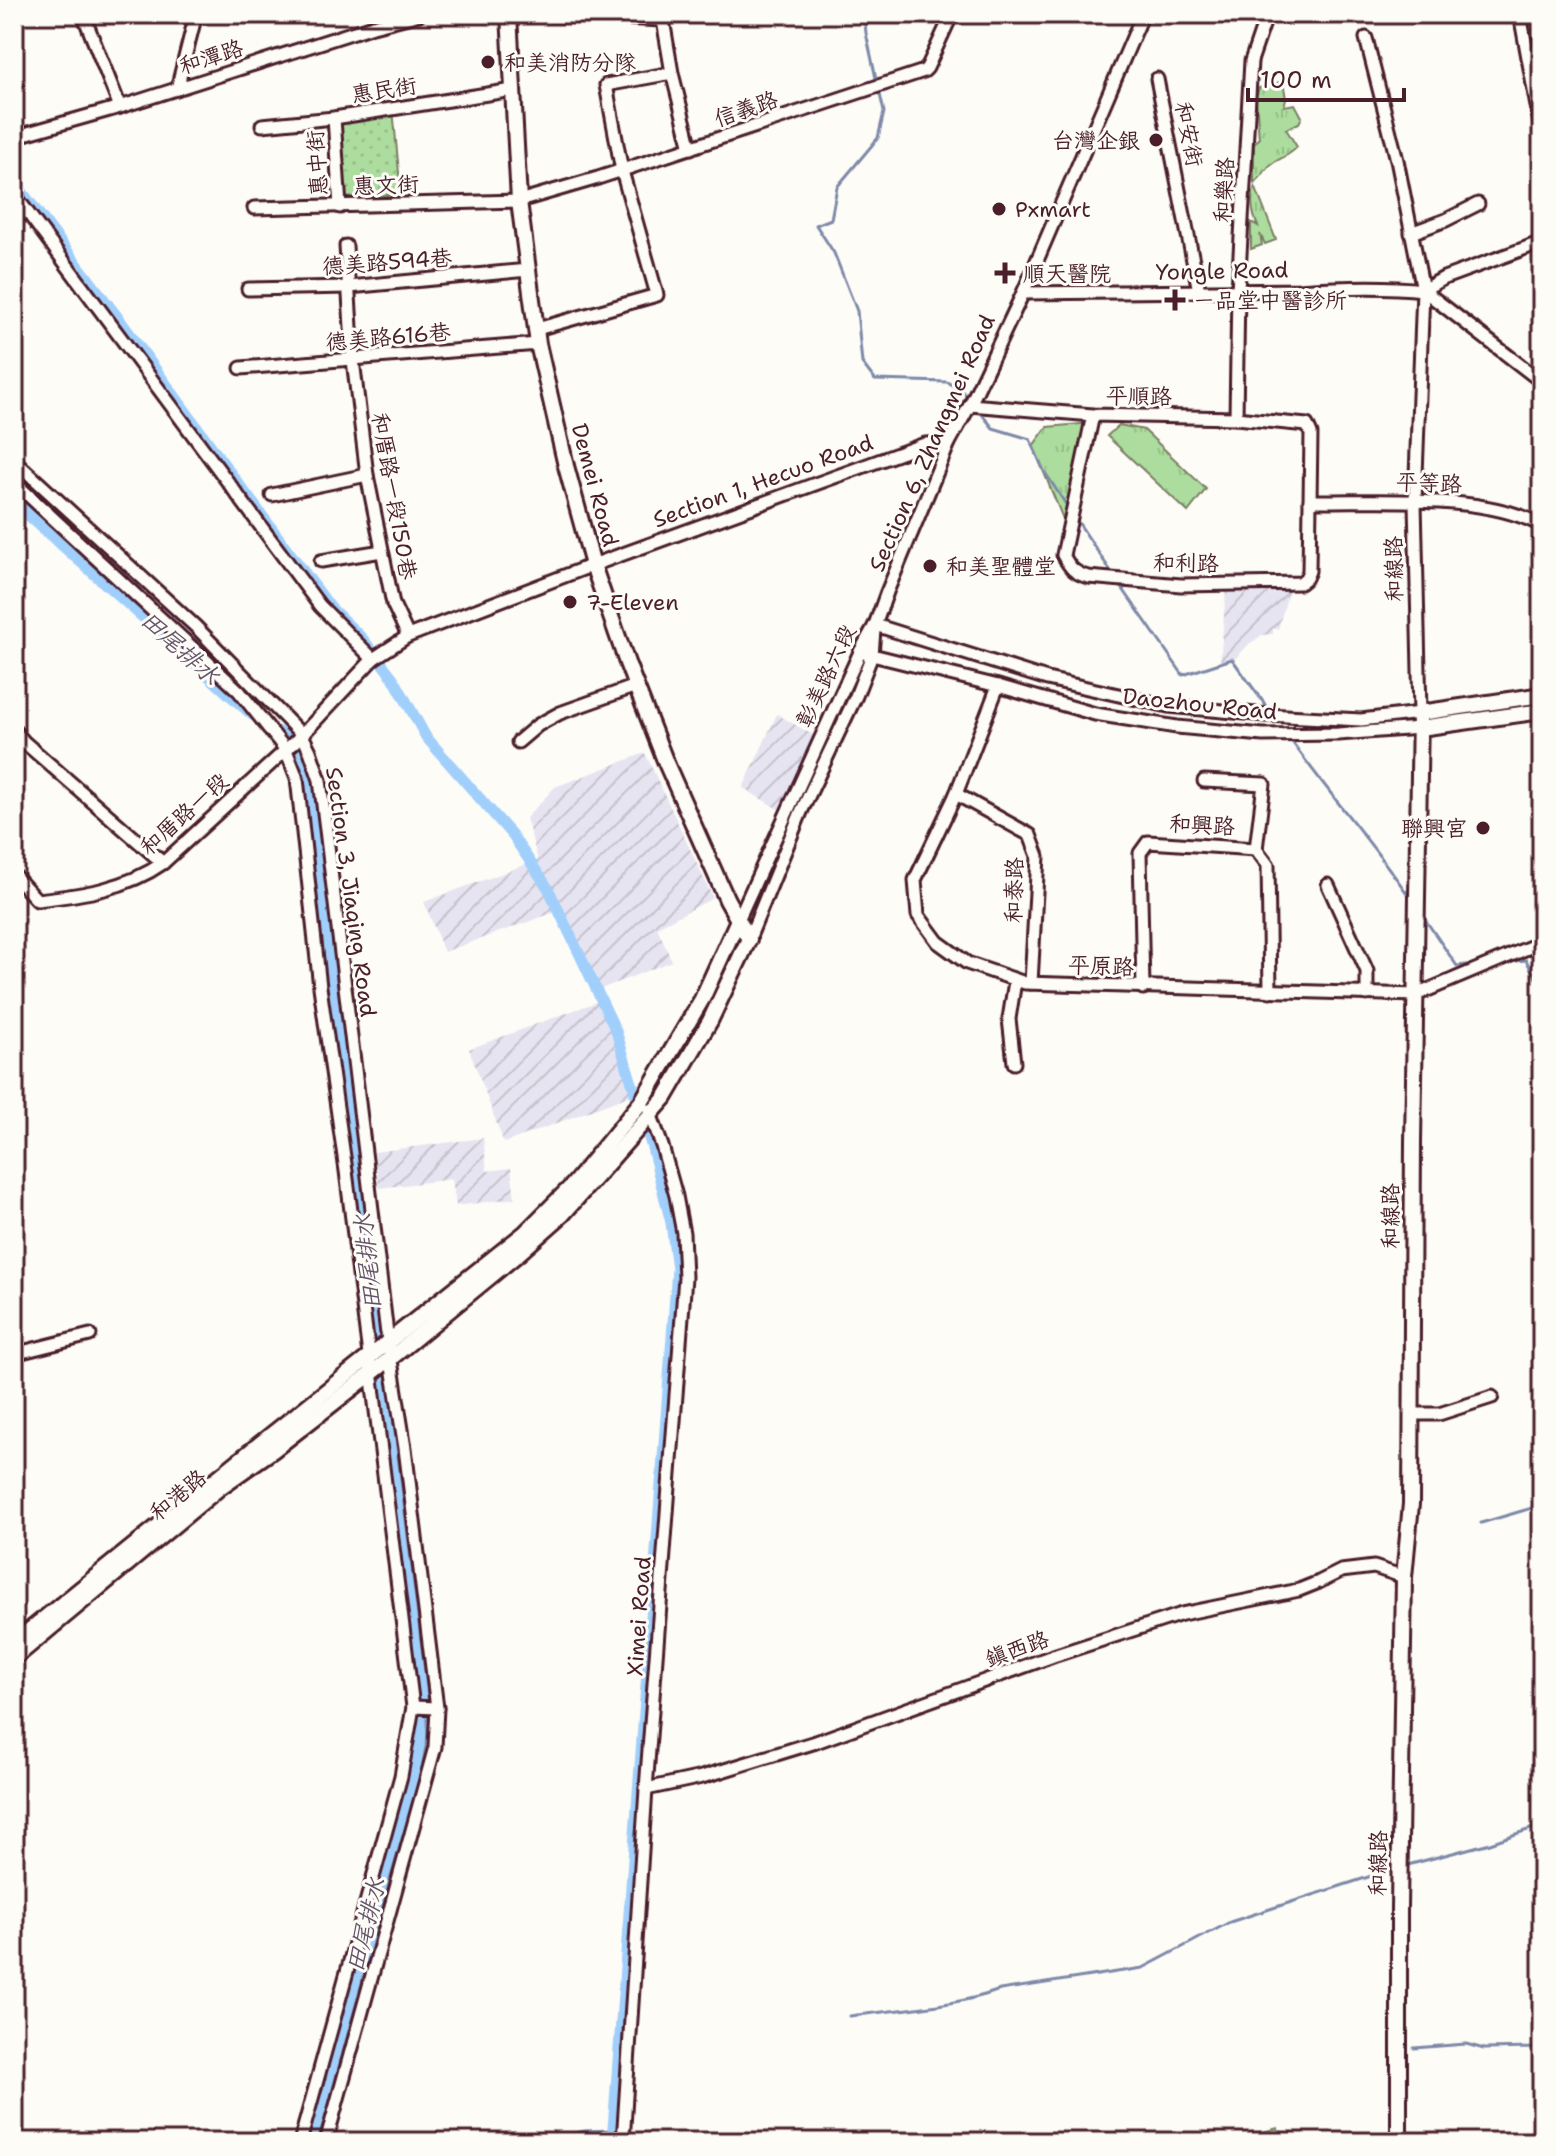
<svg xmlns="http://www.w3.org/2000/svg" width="1556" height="2156" viewBox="0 0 1556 2156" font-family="'Shantell Sans','LXGW WenKai TC',sans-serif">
	<defs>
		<pattern id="industrial-furrows" width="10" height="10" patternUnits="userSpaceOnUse" patternTransform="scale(2)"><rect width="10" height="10" fill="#e6e4f0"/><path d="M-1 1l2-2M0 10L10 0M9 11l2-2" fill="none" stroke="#c7c3ce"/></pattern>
		<pattern id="grass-tufts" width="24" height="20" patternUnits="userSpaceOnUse" patternTransform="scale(2)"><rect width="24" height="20" fill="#acdd9e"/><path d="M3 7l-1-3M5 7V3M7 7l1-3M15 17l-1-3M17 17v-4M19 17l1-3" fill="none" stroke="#96bd88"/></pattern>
		<pattern id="park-dots" width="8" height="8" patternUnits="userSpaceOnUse" patternTransform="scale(2)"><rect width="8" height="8" fill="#acdd9e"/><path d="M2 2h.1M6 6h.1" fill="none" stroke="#96bd88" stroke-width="1.8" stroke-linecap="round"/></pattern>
	</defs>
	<rect width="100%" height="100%" fill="#fdfcf7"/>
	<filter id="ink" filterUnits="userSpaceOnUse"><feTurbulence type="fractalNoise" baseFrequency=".0125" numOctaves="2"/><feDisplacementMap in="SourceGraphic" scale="16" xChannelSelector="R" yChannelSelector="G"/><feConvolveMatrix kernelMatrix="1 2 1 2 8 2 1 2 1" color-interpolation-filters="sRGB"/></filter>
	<g filter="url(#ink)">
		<path fill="#e6e4f0" d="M1528 14H1542V58L1534 49 1528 32Z"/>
		<g fill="url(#industrial-furrows)">
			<path d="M1226 590H1289L1278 629H1273V634L1262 635 1248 645 1236 658 1220 664Z"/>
			<path d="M777 714 818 738 783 812 743 788Z"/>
			<path d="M645 753 713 898 657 927 672 961 598 990 561 910 444 952 424 902 538 860 526 818 555 787Z"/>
			<path d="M599 1001 634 1094 504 1143 469 1049Z"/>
			<path d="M483 1138 487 1171 511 1168 515 1198 456 1206 452 1179 379 1188 374 1152Z"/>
		</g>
		<g fill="url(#grass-tufts)" stroke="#7b7e64" stroke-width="2">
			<path d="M1283 81 1286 99 1284 106 1295 104 1302 117 1299 123 1286 129 1297 147C1290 155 1282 157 1273 163 1265 168 1263 177 1254 183V143L1259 139 1256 97 1259 88Z"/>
			<path d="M1255 186 1276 240 1265 244 1260 234 1262 245 1251 249V222L1258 226C1252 214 1250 199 1255 186Z"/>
			<path d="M1092 423 1066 526 1033 446 1047 427Z"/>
			<path d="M1119 425 1144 430 1206 489 1188 512 1107 436Z"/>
			<path d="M1278 2128 1279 2142H1224Z"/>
		</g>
		<path fill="url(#park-dots)" stroke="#7b7e64" stroke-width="2" d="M393 109 401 194 345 198 340 119Z"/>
		<path fill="#a1cffc" stroke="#7e89a8" stroke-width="2" d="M389 1387 428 1700 427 1739 420 1776 391 1875 318 2142H306L408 1769 417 1717 378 1395Z"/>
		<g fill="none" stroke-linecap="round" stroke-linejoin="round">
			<g stroke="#7e89a8" stroke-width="3">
				<path d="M864 14 866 33 877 83"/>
				<path d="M879 90 884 112 878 138 837 187 831 219 816 225 834 253 857 311 862 363 875 380 947 382 962 391 970 400"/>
				<path d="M977 408 993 428 1030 439 1044 471 1069 509"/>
				<path d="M1076 519 1114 576"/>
				<path d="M1118 582 1183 675 1232 659 1269 710"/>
				<path d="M1290 739C1329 794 1373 844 1411 899"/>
				<path d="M1422 915 1457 966 1475 964"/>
				<path d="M1507 962 1526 960 1542 989"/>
				<path d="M1481 1523 1542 1505"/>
				<path d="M1404 1866 1490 1843 1542 1825"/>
				<path d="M850 2016C900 2009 953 2007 1000 1990L1143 1968 1230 1922 1393 1869"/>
				<path d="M1414 2048 1466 2044 1484 2049 1542 2048"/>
				<path d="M533 2142 585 2131 613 2130"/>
			</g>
			<path stroke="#a1cffc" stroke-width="11" d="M14 181 120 320 224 464 331 608 363 639 394 679 426 737 512 835 548 888 616 1031 652 1148 671 1223 677 1269 612 2142"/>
			<g stroke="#a1cffc" stroke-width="18">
				<path d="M14 498 254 712"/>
				<path d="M278 735 301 757 311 812 352 1114 387 1414"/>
			</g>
			<g stroke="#4a1f2b" stroke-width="17">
				<g id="minor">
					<path d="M83 14 120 107"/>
					<path d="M463 14H506"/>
					<path d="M539 14 662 20"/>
					<path d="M662 14 672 73 691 148"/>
					<path d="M1520 14 1542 134"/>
					<path d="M1157 79 1199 291"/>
					<path d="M177 89 196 14"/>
					<path d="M334 118 340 207"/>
					<path d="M262 125 334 118 513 90"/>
					<path d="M14 137 120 107 373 26 420 14"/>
					<path d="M14 194 320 606 373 659"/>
					<path d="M254 208 519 201 598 178 924 71 927 68 952 14"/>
					<path d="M1411 233 1446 220 1478 204"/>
					<path d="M346 246 353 360 367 475 393 604 408 636"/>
					<path d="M248 289 349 287 528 270"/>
					<path d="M1423 290 1542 382"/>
					<path d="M1423 290 1444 278 1542 242"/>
					<path d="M1023 293 1298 290C1339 287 1381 285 1423 290"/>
					<path d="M537 329 657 295 622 171 606 85 672 73"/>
					<path d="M241 368 538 344"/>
					<path d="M970 405 1093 415 1236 418 1307 425 1311 434 1309 571 1306 578 1300 583 1181 585 1088 577C1074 573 1070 568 1063 555L1093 415"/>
					<path d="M1236 418 1238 290 1251 61 1267 14"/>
					<path d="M14 460 195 626 302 735 310 751 320 780 388 1342 405 1448 437 1708 435 1747 326 2142"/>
					<path d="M14 482 239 691 286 750 297 778 320 987 346 1171 413 1707 401 1776 300 2142"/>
					<path d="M272 495 367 475"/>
					<path d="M1310 501C1376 502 1486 493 1542 526"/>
					<path d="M321 561 382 551"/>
					<path d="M875 625 1047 679 1168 706 1267 715 1361 720 1420 713 1415 502 1423 290 1397 160 1366 38"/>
					<path d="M860 652 998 686 1095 714 1177 727 1263 735 1338 734 1420 728"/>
					<path d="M998 686 956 794 915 880 918 915 938 942 967 963 1025 983 1416 995 1542 942"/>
					<path d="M14 730 24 742 163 863"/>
					<path d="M518 742 538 725 560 713 636 686"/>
					<path d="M1204 781 1264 784 1256 849"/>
					<path d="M956 794 1030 835 1038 856 1031 983"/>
					<path d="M14 875 37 900C82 895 126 889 163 863L302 735 373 659 408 636 593 565 925 444 949 443"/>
					<path d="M1328 885 1367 971V994"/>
					<path d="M738 920 860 652 875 625 887 592 949 443 970 405 1023 293 1143 14"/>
					<path d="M749 939 801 812 856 696 872 655 874 630"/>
					<path d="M1143 988 1140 853 1148 842 1256 849 1268 865 1270 991"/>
					<path d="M1014 1063 1009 1019 1015 981"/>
					<path d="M14 1354 90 1335"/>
					<path d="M1412 1414H1439L1492 1397"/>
					<path d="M413 1707 437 1708"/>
					<path d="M646 1789 702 1777 816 1742 1053 1656 1182 1614 1299 1590 1319 1582 1341 1571 1374 1567 1404 1577"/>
					<path d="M623 2142 646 1789 685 1277 683 1233 676 1196 662 1146 649 1110"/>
				</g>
			</g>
			<g stroke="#4a1f2b" stroke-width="20">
				<g id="major">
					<path d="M1420 728 1542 711"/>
					<path d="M14 1643 251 1451 525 1233 573 1185 642 1101 702 999 738 920"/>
					<path d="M14 1658 220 1487 273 1450 386 1362 520 1252 563 1214 665 1098 710 1021 749 939 727 900 666 763 627 663 593 565 566 466 538 344 528 270 519 201 509 14"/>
					<path d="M1399 2142V1908L1404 1577 1411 1504 1413 1142 1420 713 1542 695"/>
				</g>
			</g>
			<use href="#minor" stroke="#fdfcf7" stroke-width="11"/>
			<use href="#major" stroke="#fdfcf7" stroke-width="14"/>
		</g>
	</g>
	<g fill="#4a1f2b" stroke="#fdfcf7" stroke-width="3">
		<circle cx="488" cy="62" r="8"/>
		<circle cx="1156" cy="140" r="8"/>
		<circle cx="999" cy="209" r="8"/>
		<path d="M1001 261h8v8h8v8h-8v8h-8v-8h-8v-8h8z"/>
		<path d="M1171 288h8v8h8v8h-8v8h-8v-8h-8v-8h8z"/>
		<circle cx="930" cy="566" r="8"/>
		<circle cx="570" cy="602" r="8"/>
		<circle cx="1483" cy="828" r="8"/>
	</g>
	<g text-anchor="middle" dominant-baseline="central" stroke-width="6" stroke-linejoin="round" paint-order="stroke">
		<g font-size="22" fill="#4a1f2b" stroke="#fdfcf7">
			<text transform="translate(211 57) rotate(-18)">和潭路</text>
			<text transform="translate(384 90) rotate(-9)">惠民街</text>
			<text transform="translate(746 109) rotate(-19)">信義路</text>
			<text transform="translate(1189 134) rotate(79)">和安街</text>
			<text transform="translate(317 163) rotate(-94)">惠中街</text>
			<text transform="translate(386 185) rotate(-2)">惠文街</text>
			<text transform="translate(1224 190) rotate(-87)">和樂路</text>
			<text transform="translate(387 262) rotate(-4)">德美路594巷</text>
			<text transform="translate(1222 271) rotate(-1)">Yongle Road</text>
			<text transform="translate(388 337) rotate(-5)">德美路616巷</text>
			<text transform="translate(1139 396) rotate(1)">平順路</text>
			<text transform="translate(932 443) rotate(-66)">Section 6, Zhangmei Road</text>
			<text transform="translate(763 481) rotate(-20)">Section 1, Hecuo Road</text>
			<text transform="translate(1429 483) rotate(2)">平等路</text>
			<text transform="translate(595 485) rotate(75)">Demei Road</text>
			<text transform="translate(394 496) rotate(80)">和厝路一段150巷</text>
			<text transform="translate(1186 563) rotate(1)">和利路</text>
			<text transform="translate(1394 569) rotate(-91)">和線路</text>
			<text transform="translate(826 676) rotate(-65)">彰美路六段</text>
			<text transform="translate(1200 704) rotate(6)">Daozhou Road</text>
			<text transform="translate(184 814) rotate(-42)">和厝路一段</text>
			<text transform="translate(1202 825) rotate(3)">和興路</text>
			<text transform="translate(1014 890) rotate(-89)">和泰路</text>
			<text transform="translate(351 892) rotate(82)">Section 3, Jiaqing Road</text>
			<text transform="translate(1101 966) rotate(2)">平原路</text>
			<text transform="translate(1390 1216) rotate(-90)">和線路</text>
			<text transform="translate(178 1495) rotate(-40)">和港路</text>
			<text transform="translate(639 1616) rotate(-86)">Ximei Road</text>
			<text transform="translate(1017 1649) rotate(-20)">鎮西路</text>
			<text transform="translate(1378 1863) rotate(-89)">和線路</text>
		</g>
		<g font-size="22" fill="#4a1f2b" stroke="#fdfcf7" text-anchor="start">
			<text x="504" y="62">和美消防分隊</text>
			<text x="1140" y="140" text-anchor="end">台灣企銀</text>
			<text x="1015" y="209">Pxmart</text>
			<text x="1023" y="273">順天醫院</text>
			<text x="1193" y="300">ㄧ品堂中醫診所</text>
			<text x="946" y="566">和美聖體堂</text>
			<text x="586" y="602">7-Eleven</text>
			<text x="1467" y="828" text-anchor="end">聯興宮</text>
		</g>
		<g font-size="24" font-style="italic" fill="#64546a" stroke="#fdfcf7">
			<text transform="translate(180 648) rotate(42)">田尾排水</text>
			<text transform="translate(368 1262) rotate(-96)">田尾排水</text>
			<text transform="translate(366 1925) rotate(-76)">田尾排水</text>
		</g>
	</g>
	<rect width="1556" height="2156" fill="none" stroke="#fdfcf7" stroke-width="48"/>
	<rect x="24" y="24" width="1508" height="2108" fill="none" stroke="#4a1f2b" stroke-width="3" filter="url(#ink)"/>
	<path d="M1248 88v12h156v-12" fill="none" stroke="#4a1f2b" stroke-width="4"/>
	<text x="1260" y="88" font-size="24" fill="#4a1f2b" stroke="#fdfcf7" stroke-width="6" paint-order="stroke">100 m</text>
</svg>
